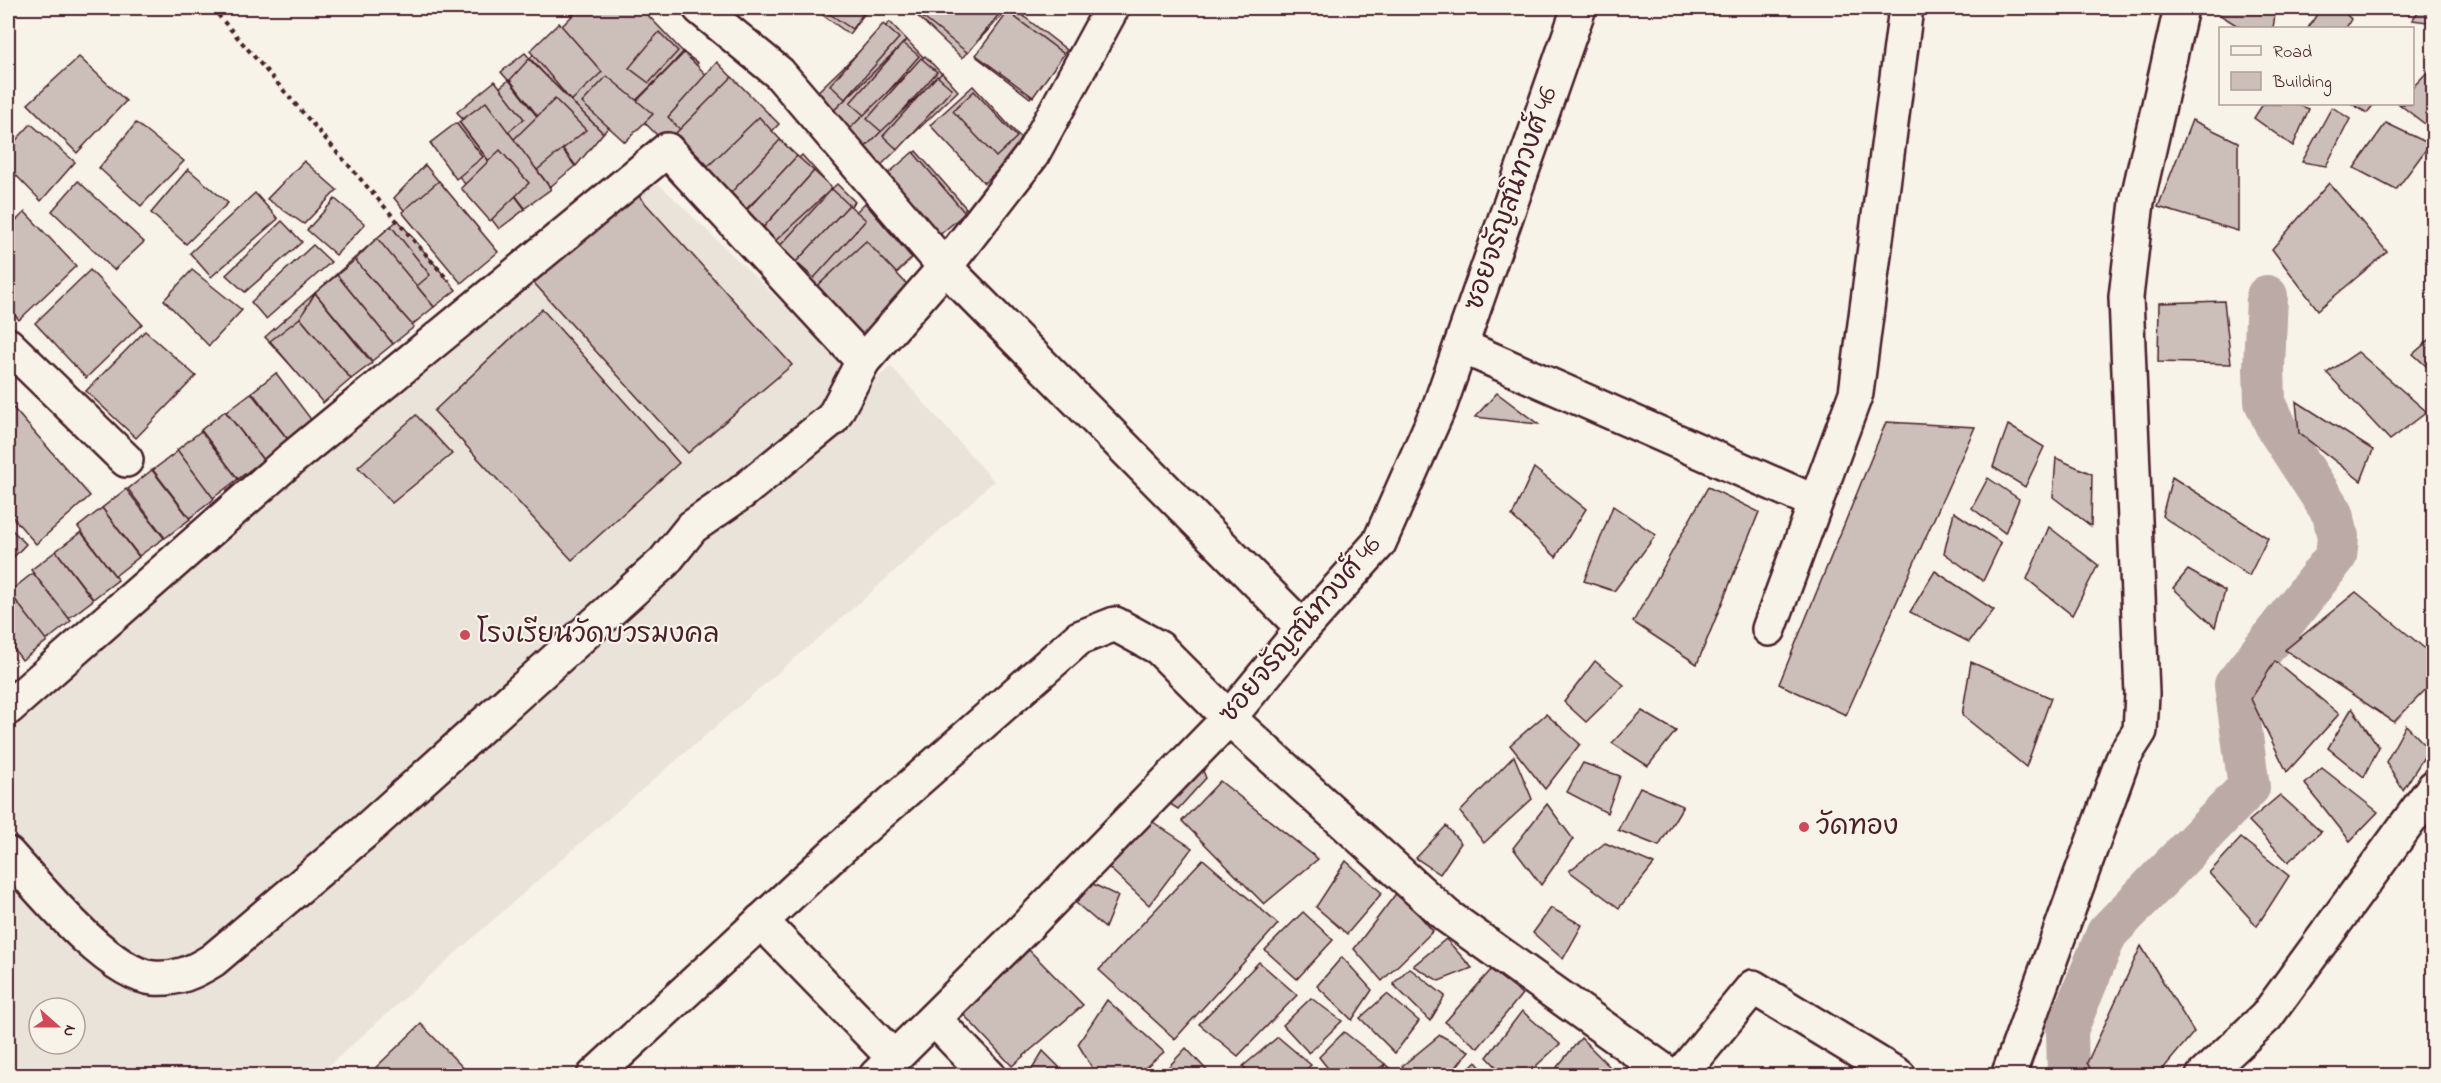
<svg xmlns="http://www.w3.org/2000/svg" width="2441" height="1083" viewBox="0 0 2441 1083" font-family="'Indie Flower','Playpen Sans Thai',sans-serif">
	<rect width="100%" height="100%" fill="#f7f3e8"/>
	<filter id="ink" filterUnits="userSpaceOnUse"><feTurbulence type="fractalNoise" baseFrequency=".0167" numOctaves="2"/><feDisplacementMap in="SourceGraphic" scale="12" xChannelSelector="R" yChannelSelector="G"/><feConvolveMatrix kernelMatrix="1 2 1 2 8 2 1 2 1" color-interpolation-filters="sRGB"/></filter>
	<g filter="url(#ink)">
		<path fill="#eae3da" fill-rule="evenodd" d="M628 180 660 185 868 386 891 366 994 481 866 597 572 850 318 1075H8V724L191 561ZM39 1008H75V1044H39Z"/>
		<g fill="none" stroke-linecap="round" stroke-linejoin="round">
			<path stroke="#bcaaa7" stroke-width="42" d="M2068 1076 2067 1030 2107 933 2249 787 2235 685 2336 556 2338 537 2333 514 2277 428 2265 402 2264 368 2267 296"/>
		</g>
		<g fill="#ccbfb9" stroke="#4a1f2b" stroke-width="1.5">
			<path d="M569 8H630L655 30 623 65 566 10Z"/>
			<path d="M580 8H641L684 53 603 133 529 59Z"/>
			<path d="M813 8H869L849 34Z"/>
			<path d="M821 8H867L852 29Z"/>
			<path d="M909 8H1009L962 58Z"/>
			<path d="M911 8H1004L968 53Z"/>
			<path d="M2209 8H2276L2273 28H2241Z"/>
			<path d="M2321 8H2339L2351 19 2346 28H2308Z"/>
			<path d="M2421 8H2434V23L2412 20Z"/>
			<path d="M1014 9 1067 50 1030 98 977 57Z"/>
			<path d="M1008 12 1064 54 1033 97 976 55Z"/>
			<path d="M890 22 907 40 825 119 808 101Z"/>
			<path d="M559 23 602 72 571 101 530 51Z"/>
			<path d="M883 24 899 38 845 99 830 85Z"/>
			<path d="M659 32 678 51 649 83 629 68Z"/>
			<path d="M907 40 924 58 842 136 825 119Z"/>
			<path d="M903 43 919 56 866 117 850 103Z"/>
			<path d="M683 52 698 63 665 99 650 89Z"/>
			<path d="M525 53 559 90 534 110 501 72Z"/>
			<path d="M684 53 720 88 666 144 630 108Z"/>
			<path d="M925 56 942 74 859 153 843 135Z"/>
			<path d="M79 57 126 101 77 153 28 104Z"/>
			<path d="M921 58 937 72 883 133 867 119Z"/>
			<path d="M529 59 603 133 576 166 510 80Z"/>
			<path d="M717 62 758 104 704 154 668 117Z"/>
			<path d="M2434 65V131L2399 104H2412V88Z"/>
			<path d="M942 73 958 91 876 170 860 152Z"/>
			<path d="M607 76 653 114 625 142 582 103Z"/>
			<path d="M937 76 952 89 898 150 883 136Z"/>
			<path d="M732 77 779 124 723 181 676 133Z"/>
			<path d="M509 80 575 166 550 187 484 100Z"/>
			<path d="M495 81 524 119 486 150 457 112Z"/>
			<path d="M973 86 1026 144 984 183 930 125Z"/>
			<path d="M974 91 1017 137 996 157 953 111Z"/>
			<path d="M555 99 586 130 537 170 512 141Z"/>
			<path d="M486 102 551 189 525 208 459 122Z"/>
			<path d="M2263 104H2296L2309 109 2293 146 2254 118Z"/>
			<path d="M2352 104H2374L2367 113Z"/>
			<path d="M2332 107 2350 119 2326 166 2302 162Z"/>
			<path d="M759 117 792 152 734 206 703 171Z"/>
			<path d="M2192 120 2238 142V231L2158 207Z"/>
			<path d="M459 122 525 209 499 229 433 142Z"/>
			<path d="M136 123 184 161 141 206 99 168Z"/>
			<path d="M456 123 483 157 456 179 430 143Z"/>
			<path d="M2386 123 2430 144 2396 190 2354 168Z"/>
			<path d="M31 124 75 162 41 201 8 167V149Z"/>
			<path d="M780 140 797 156 744 214 726 198Z"/>
			<path d="M500 150 529 183 490 221 461 188Z"/>
			<path d="M916 151 966 208 929 242 878 185Z"/>
			<path d="M913 152 965 213 928 245 875 185Z"/>
			<path d="M802 155 827 183 770 238 745 210Z"/>
			<path d="M797 156 814 171 761 230 744 213Z"/>
			<path d="M304 161 337 190 304 224 267 199Z"/>
			<path d="M425 165 478 228 445 260 394 198Z"/>
			<path d="M188 169 228 203 186 244 151 213Z"/>
			<path d="M814 171 832 188 779 246 761 230Z"/>
			<path d="M78 181 144 242 114 270 52 211Z"/>
			<path d="M439 181 498 252 461 283 402 212Z"/>
			<path d="M627 183 792 365 688 453 525 273Z"/>
			<path d="M2329 183 2387 252 2318 310 2272 249Z"/>
			<path d="M837 184 855 202 794 259 773 243Z"/>
			<path d="M832 189 849 205 797 262 779 247Z"/>
			<path d="M255 193 278 219 211 277 190 253Z"/>
			<path d="M335 199 365 224 336 255 307 230Z"/>
			<path d="M865 203 912 258 848 321 799 268Z"/>
			<path d="M849 205 866 220 814 278 796 262Z"/>
			<path d="M25 212 76 266 19 320 8 307V228Z"/>
			<path d="M398 220 456 290 434 307 377 238Z"/>
			<path d="M282 221 302 242 245 292 226 275Z"/>
			<path d="M391 226 430 275 305 381 265 337Z"/>
			<path d="M377 238 434 307 412 325 355 260Z"/>
			<path d="M866 241 918 296 864 345 813 290Z"/>
			<path d="M313 245 331 262 266 319 251 302Z"/>
			<path d="M355 260 414 327 393 344 337 275Z"/>
			<path d="M90 270 142 324 86 378 35 323Z"/>
			<path d="M192 270 242 310 209 346 164 300Z"/>
			<path d="M337 275 393 344 372 361 315 293Z"/>
			<path d="M315 293 372 363 351 379 300 318Z"/>
			<path d="M2224 301 2231 364 2158 362 2159 303Z"/>
			<path d="M542 309 679 463 572 560 434 411Z"/>
			<path d="M300 318 351 379 323 403 270 341Z"/>
			<path d="M145 331 196 376 136 438 86 391Z"/>
			<path d="M2434 336V373L2413 354Z"/>
			<path d="M2358 352 2427 412 2390 440 2327 373Z"/>
			<path d="M276 373 313 422 289 441 252 392Z"/>
			<path d="M251 393 289 441 264 461 226 412Z"/>
			<path d="M1497 393 1538 424 1475 417Z"/>
			<path d="M2296 401 2373 450 2361 481 2299 433Z"/>
			<path d="M8 402 90 496 36 544 8 512Z"/>
			<path d="M225 411 263 460 238 479 201 430Z"/>
			<path d="M416 415 452 454 392 503 358 467Z"/>
			<path d="M1886 422 1975 427 1846 715 1779 684Z"/>
			<path d="M2008 425 2044 447 2025 487 1993 467Z"/>
			<path d="M201 431 238 479 213 498 177 450Z"/>
			<path d="M178 451 214 499 190 518 153 470Z"/>
			<path d="M2056 458 2092 474 2091 526 2053 497Z"/>
			<path d="M1534 468 1586 509 1556 557 1512 516Z"/>
			<path d="M152 470 190 519 165 538 128 489Z"/>
			<path d="M2172 477 2268 538 2249 576 2162 516Z"/>
			<path d="M1988 478 2019 499 2005 533 1972 508Z"/>
			<path d="M1708 487 1759 512 1697 664 1633 622Z"/>
			<path d="M126 489 164 538 139 556 102 508Z"/>
			<path d="M1613 506 1656 535 1614 591 1584 581Z"/>
			<path d="M102 508 139 557 115 576 78 527Z"/>
			<path d="M1954 512 2001 543 1983 581 1944 553Z"/>
			<path d="M8 526 26 544 8 563Z"/>
			<path d="M2049 527 2098 565 2072 615 2027 579Z"/>
			<path d="M81 532 118 580 93 599 56 551Z"/>
			<path d="M56 551 93 600 68 619 31 570Z"/>
			<path d="M2188 570 2225 591 2215 627 2173 588Z"/>
			<path d="M1935 571 1994 610 1969 642 1910 612Z"/>
			<path d="M33 573 71 621 46 641 9 592Z"/>
			<path d="M2356 592 2434 656V681L2394 722 2285 650Z"/>
			<path d="M10 593 47 641 22 660 8 641V595Z"/>
			<path d="M1595 661 1624 685 1586 722 1564 702Z"/>
			<path d="M2275 661 2339 714 2287 772 2251 699Z"/>
			<path d="M1971 662 2051 698 2026 767 1962 715Z"/>
			<path d="M2352 708 2379 747 2364 777 2328 748Z"/>
			<path d="M1642 711 1676 731 1648 766 1612 743Z"/>
			<path d="M1546 714 1580 744 1545 789 1510 745Z"/>
			<path d="M2406 725 2429 749 2403 790 2386 762Z"/>
			<path d="M1514 756 1532 799 1484 843 1460 812Z"/>
			<path d="M1199 761 1206 778 1178 809 1167 802Z"/>
			<path d="M1583 763 1620 776 1607 813 1567 792Z"/>
			<path d="M2322 768 2378 812 2350 841 2305 784Z"/>
			<path d="M1220 781 1318 859 1264 904 1182 821Z"/>
			<path d="M1640 787 1683 806 1659 846 1618 830Z"/>
			<path d="M2280 795 2321 832 2288 862 2249 821Z"/>
			<path d="M1547 804 1573 839 1541 885 1513 848Z"/>
			<path d="M1153 822 1192 848 1149 905 1105 864Z"/>
			<path d="M1446 826 1461 843 1440 874 1416 858Z"/>
			<path d="M2241 838 2289 876 2257 926 2209 873Z"/>
			<path d="M1605 843 1654 864 1619 908 1569 871Z"/>
			<path d="M1203 859 1278 924 1175 1039 1099 970Z"/>
			<path d="M1346 861 1382 893 1347 934 1316 907Z"/>
			<path d="M1093 884 1118 896 1105 928 1076 903Z"/>
			<path d="M1398 891 1433 931 1382 981 1354 949Z"/>
			<path d="M1551 908 1582 925 1563 959 1533 933Z"/>
			<path d="M1303 912 1333 940 1297 979 1265 950Z"/>
			<path d="M1446 939 1472 968 1439 981 1413 966Z"/>
			<path d="M2141 946 2194 1032 2157 1076H2095L2087 1063Z"/>
			<path d="M1029 950 1083 1005 1012 1066 963 1014Z"/>
			<path d="M1342 957 1372 990 1352 1020 1317 986Z"/>
			<path d="M1259 962 1297 995 1238 1056 1199 1024Z"/>
			<path d="M1409 968 1445 996 1430 1021 1393 984Z"/>
			<path d="M1491 970 1522 994 1478 1048 1445 1022Z"/>
			<path d="M1387 994 1419 1021 1395 1053 1360 1018Z"/>
			<path d="M1311 998 1342 1021 1309 1053 1283 1025Z"/>
			<path d="M1107 1000 1164 1052 1135 1076H1097L1078 1044Z"/>
			<path d="M1522 1011 1560 1044 1525 1076H1505L1487 1057Z"/>
			<path d="M421 1024 471 1076H367Z"/>
			<path d="M1344 1032 1385 1064 1369 1076H1334L1319 1057Z"/>
			<path d="M1440 1035 1469 1051 1449 1076H1411L1402 1066Z"/>
			<path d="M1278 1037 1311 1065 1299 1076H1251L1243 1066Z"/>
			<path d="M1581 1038 1612 1069 1606 1076H1564L1557 1067Z"/>
			<path d="M1186 1048 1212 1076H1160Z"/>
			<path d="M1043 1051 1068 1076H1028Z"/>
			<path d="M1476 1062 1488 1076H1462Z"/>
			<path d="M1385 1064 1398 1076H1380Z"/>
			<path d="M1631 1066 1641 1076H1622Z"/>
		</g>
		<g fill="none" stroke-linecap="round" stroke-linejoin="round">
			<g stroke="#4a1f2b" stroke-width="38">
				<g id="minor">
					<path d="M700 8 779 73 945 267 1303 628"/>
					<path d="M8 345 126 460"/>
					<path d="M1461 346 1815 502"/>
					<path d="M1769 629 1856 393 1906 8"/>
					<path d="M8 708 291 459 667 150 863 361"/>
					<path d="M8 854C38 887 108 974 153 978 177 980 194 972 213 960L363 833 664 562 692 527 741 493 833 418 863 361 945 267 1032 155 1112 8"/>
					<path d="M761 921 894 1058"/>
					<path d="M934 1019 989 1076"/>
					<path d="M594 1076 836 852 1079 638 1115 624 1159 648 1229 718 1447 916 1671 1076"/>
					<path d="M876 1076 1025 928 1229 718 1303 628 1379 543 1440 405 1579 8"/>
					<path d="M1680 1076 1753 987 1899 1076"/>
					<path d="M2008 1076 2124 756 2140 731 2142 694 2126 297 2137 202 2181 8"/>
					<path d="M2203 1076 2266 1017 2434 787"/>
				</g>
			</g>
			<path stroke="#4a1f2b" stroke-width="4" stroke-dasharray="4.5 4.5" stroke-linecap="butt" d="M212 8 449 281"/>
			<use href="#minor" stroke="#f7f3e8" stroke-width="33"/>
		</g>
	</g>
	<g fill="#d1495b" stroke="#f7f3e8" stroke-width="2">
		<circle cx="465" cy="635" r="6"/>
		<circle cx="1804" cy="827" r="6"/>
	</g>
	<g text-anchor="middle" dominant-baseline="central" stroke-width="4.5" stroke-linejoin="round" paint-order="stroke">
		<g font-size="27" fill="#4a1f2b" stroke="#f7f3e8">
			<text transform="translate(1512 199) rotate(-71)">ซอยจรัญสนิทวงศ์ 46</text>
			<text transform="translate(1301 630) rotate(-50)">ซอยจรัญสนิทวงศ์ 46</text>
		</g>
		<g font-size="27" fill="#4a1f2b" stroke="#f7f3e8" text-anchor="start">
			<text x="477" y="635">โรงเรียนวัดบวรมงคล</text>
			<text x="1816" y="827">วัดทอง</text>
		</g>
	</g>
	<rect width="2441" height="1083" fill="none" stroke="#f7f3e8" stroke-width="30"/>
	<rect x="15" y="15" width="2411" height="1053" fill="none" stroke="#4a1f2b" stroke-width="2" filter="url(#ink)"/>
	<rect x="2219" y="27" width="195" height="78" fill="#f7f3e8" stroke="#b29e9c" stroke-width="1.5"/>
	<rect x="2231" y="46" width="30" height="9" fill="#f7f3e8" stroke="#b29e9c" stroke-width="1.5"/>
	<text x="2273" y="57" font-size="18" fill="#4a1f2b">Road</text>
	<rect x="2231" y="72" width="30" height="18" fill="#ccbfb9" stroke="#b29e9c" stroke-width="1.5"/>
	<text x="2273" y="87" font-size="18" fill="#4a1f2b">Building</text>
	<g transform="translate(57 1026) rotate(111)"><circle r="28" fill="#f7f3e8" stroke="#b29e9c" stroke-width="1.5"/>
	<path d="M0-4.5L10 22L0 15L-10 22Z" fill="#d1495b"/>
	<text y="-9" font-size="16" font-weight="bold" text-anchor="middle" fill="#4a1f2b">N</text>
	</g>
</svg>
